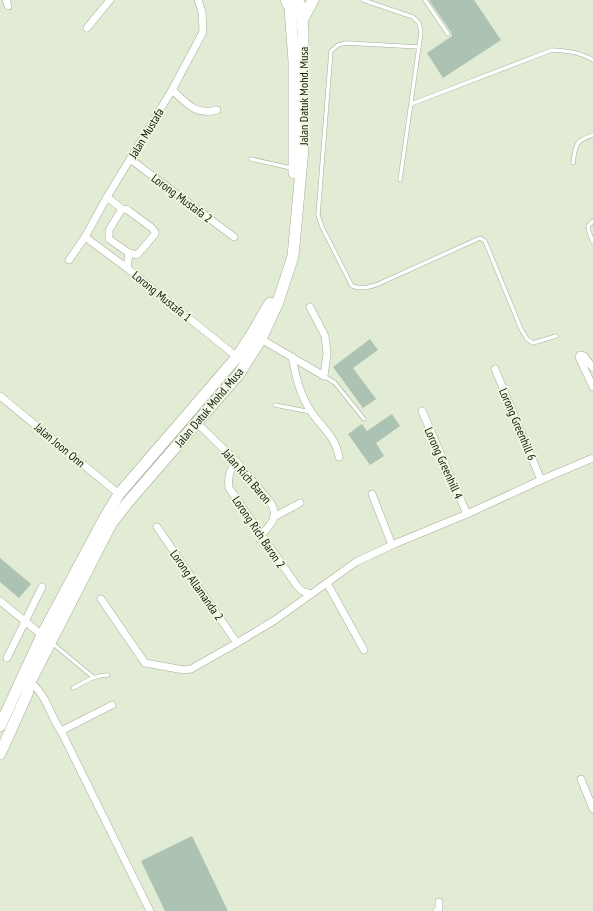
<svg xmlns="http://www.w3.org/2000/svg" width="593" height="911" viewBox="0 0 593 911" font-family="'PT Sans Narrow',sans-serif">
	<rect width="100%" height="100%" fill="#e2ebd4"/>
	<g fill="#acc3b3">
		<path d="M429 0H474L501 40 443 78 427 53 452 36 451 32Z"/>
		<path d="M370 339 378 350 353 368 376 399 363 408 333 367Z"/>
		<path d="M392 414 400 426 376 443 384 456 370 465 348 434 362 424 367 431Z"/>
		<path d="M0 558 31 584 19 598 0 582Z"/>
		<path d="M192 836 228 911H165L141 861Z"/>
	</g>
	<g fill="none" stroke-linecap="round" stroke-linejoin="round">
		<g stroke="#a5ae98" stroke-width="4.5">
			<g id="service">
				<path d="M363 0 413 17 419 23 421 32 400 180"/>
				<path d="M425 0 448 34"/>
				<path d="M419 47 346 43 338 45 331 51 318 215 322 227 352 286C361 289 366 288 376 285L480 238 485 241 521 329 527 339 533 343 556 336"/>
				<path d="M411 104 552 50C567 51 580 52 593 60"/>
				<path d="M251 159 291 168"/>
				<path d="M573 163C576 144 574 142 593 135"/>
				<path d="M593 221 588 226 589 232 593 242"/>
				<path d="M324 376 335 383 364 419"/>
				<path d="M275 405 311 412"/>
				<path d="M52 643 93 677"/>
				<path d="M73 688C85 682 94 675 108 675"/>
			</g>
		</g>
		<g stroke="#a5ae98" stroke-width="8">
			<g id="minor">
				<path d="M6 0 8 6"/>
				<path d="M87 28 110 0"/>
				<path d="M172 90C187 103 195 116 217 110"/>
				<path d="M130 159 234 237"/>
				<path d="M107 197 122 209H126L129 211 152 228 155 232V234L137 255 129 253 109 239V230L122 209"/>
				<path d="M85 237 127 268 237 357"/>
				<path d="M69 260 85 237 107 197 172 90 203 32 202 12 198 0"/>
				<path d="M127 268 129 253"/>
				<path d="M261 339 324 376 327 353 325 336 310 307"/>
				<path d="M292 357C296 377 300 396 312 413 323 428 336 438 339 457"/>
				<path d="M593 368 584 356 580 355 579 357 593 387"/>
				<path d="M495 369 541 480"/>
				<path d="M0 396 119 494"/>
				<path d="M422 411 467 514"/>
				<path d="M197 423 236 461 271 503C279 517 271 524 262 534"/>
				<path d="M236 461C231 470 227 476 229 488L297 586 302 591 311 594"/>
				<path d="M372 494 392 545"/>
				<path d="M274 517 300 503"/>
				<path d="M157 527 237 643"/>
				<path d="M327 583 364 650"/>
				<path d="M101 599 145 663 184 670 191 669 237 643 275 620 356 562 392 545 467 514 541 480 593 458"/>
				<path d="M0 601 42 635"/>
				<path d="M7 658 42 587"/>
				<path d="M30 682C46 694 50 715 61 731L150 911"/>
				<path d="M61 731 112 705"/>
				<path d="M581 779 593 809"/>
				<path d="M437 911 439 909V902"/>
			</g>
		</g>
		<g stroke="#a5ae98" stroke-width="12">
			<path id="primary" d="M302 21 313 0"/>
		</g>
		<g stroke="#a5ae98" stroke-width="12">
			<g id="trunk">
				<path d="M286 0 290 8 294 61V173"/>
				<path d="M0 726 42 635 104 519 119 494 237 357 252 334 270 303"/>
				<path d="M0 754 27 694 30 682 111 524 128 502 239 374 261 339 278 302 293 256 303 149V31L300 5 297 0"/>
			</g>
		</g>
		<use href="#service" stroke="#fff" stroke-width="3.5"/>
		<use href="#minor" stroke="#fff" stroke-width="7"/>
		<use href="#primary" stroke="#fff" stroke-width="11"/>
		<use href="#trunk" stroke="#fff" stroke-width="11"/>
	</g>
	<g text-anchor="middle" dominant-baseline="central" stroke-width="3.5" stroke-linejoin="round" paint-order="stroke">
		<g font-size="12" fill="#14170f" stroke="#eff9e1">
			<text transform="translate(303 96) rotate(-90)">Jalan Datuk Mohd. Musa</text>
			<text transform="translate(146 133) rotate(-59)">Jalan Mustafa</text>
			<text transform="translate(182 198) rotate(37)">Lorong Mustafa 2</text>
			<text transform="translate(162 296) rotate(39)">Lorong Mustafa 1</text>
			<text transform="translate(209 407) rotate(-50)">Jalan Datuk Mohd. Musa</text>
			<text transform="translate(518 424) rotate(67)">Lorong Greenhill 6</text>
			<text transform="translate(60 445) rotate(40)">Jalan Joon Onn</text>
			<text transform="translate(444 463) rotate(66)">Lorong Greenhill 4</text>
			<text transform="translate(247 476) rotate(49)">Jalan Rich Baron</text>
			<text transform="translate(259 532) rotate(56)">Lorong Rich Baron 2</text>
			<text transform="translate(197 585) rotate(55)">Lorong Allamanda 2</text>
		</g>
	</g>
</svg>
